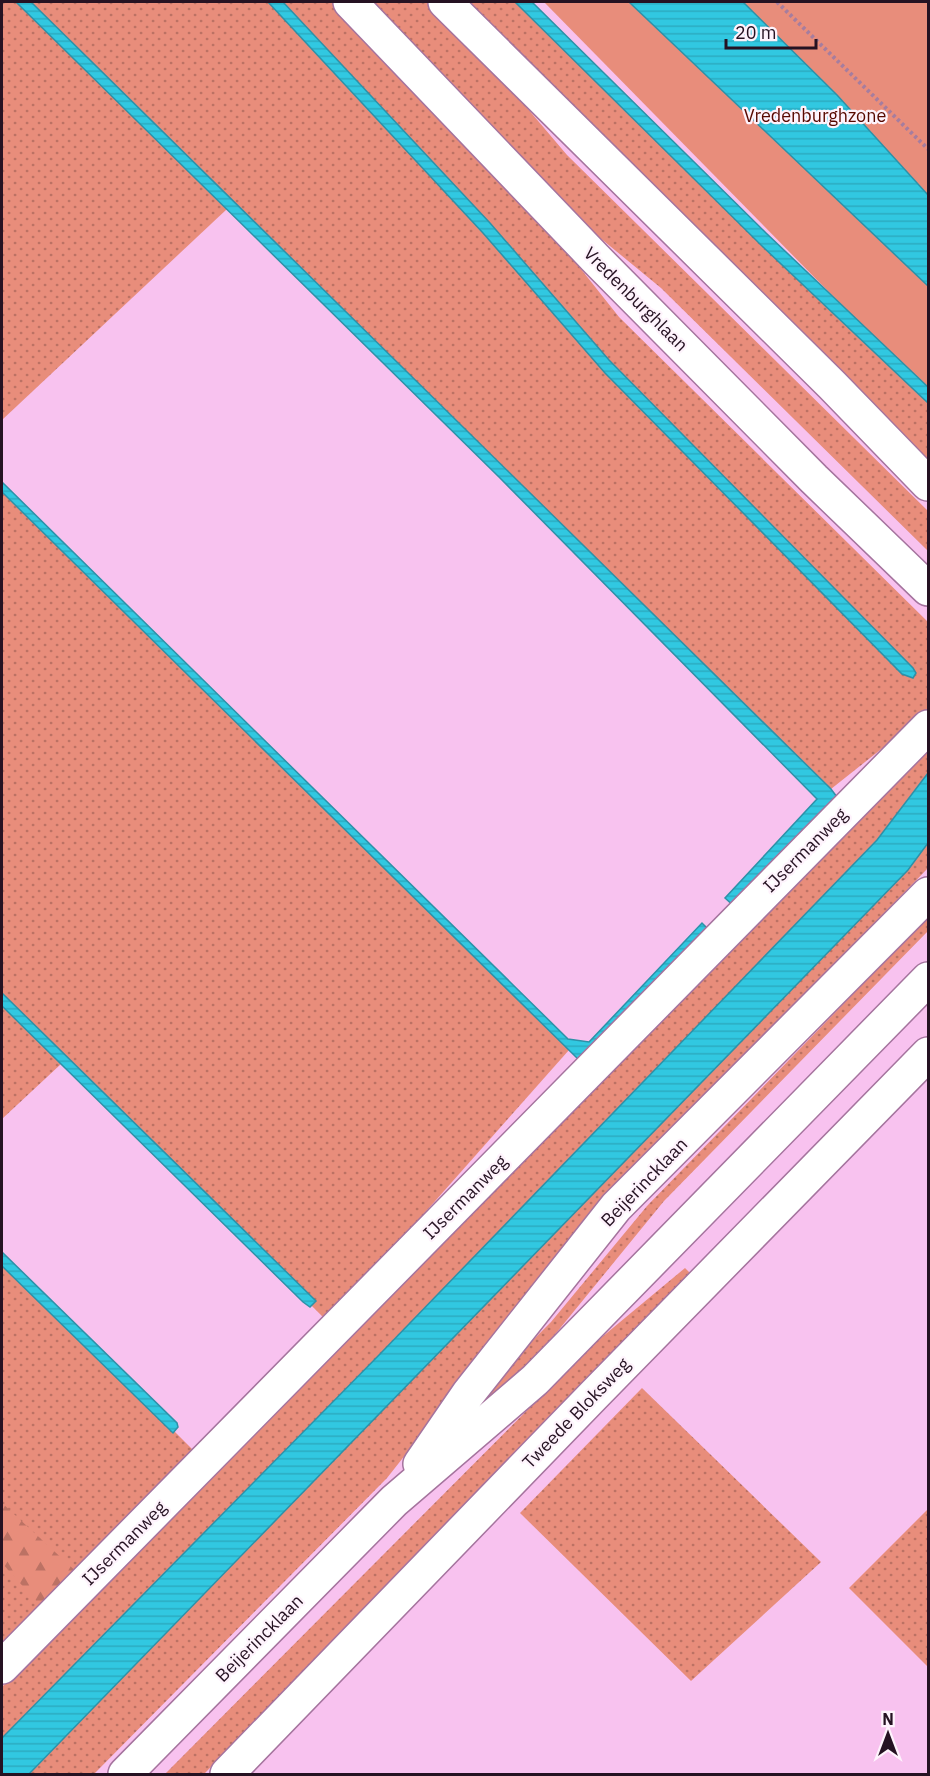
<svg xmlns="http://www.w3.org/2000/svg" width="930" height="1776" viewBox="0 0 930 1776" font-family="'IBM Plex Sans',sans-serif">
	<defs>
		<pattern id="grass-dots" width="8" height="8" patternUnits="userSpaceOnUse" patternTransform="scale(1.5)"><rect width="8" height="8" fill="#e88d7b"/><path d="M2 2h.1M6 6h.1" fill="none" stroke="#bc7264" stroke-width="1.8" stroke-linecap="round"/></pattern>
		<pattern id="forest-firs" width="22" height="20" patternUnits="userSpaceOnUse" patternTransform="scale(1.5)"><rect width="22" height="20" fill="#e88d7b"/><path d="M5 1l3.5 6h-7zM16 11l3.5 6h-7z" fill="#bc7264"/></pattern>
		<pattern id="water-rules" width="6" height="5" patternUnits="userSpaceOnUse" patternTransform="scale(1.5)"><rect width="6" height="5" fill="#31c8e1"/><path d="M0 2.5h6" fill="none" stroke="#2babc1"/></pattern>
	</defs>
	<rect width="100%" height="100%" fill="#f8c2ef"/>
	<g fill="url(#grass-dots)">
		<path d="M2 2H16L227 209 2 420Z"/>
		<path d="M31 2H268L483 233 605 373 902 674 913 668 609 360 490 223 283 2H340L523 196 619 317 928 622V712L831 789Z"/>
		<path d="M364 2H432L459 28 567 155 928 511V551L661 288 543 191Z"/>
		<path d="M457 2H515L762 246 928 403V464Z"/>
		<path d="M2 492 569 1050 328 1322 2 998Z"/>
		<path d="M928 744V773L877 840 381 1353 2 1738V1687Z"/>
		<path d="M928 843V868L652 1154 523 1306 387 1478 94 1774H29L908 870Z"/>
		<path d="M928 917V931L664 1201 557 1332 464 1436 470 1403 551 1322 647 1206Z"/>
		<path d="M2 1006 61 1064 2 1119Z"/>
		<path d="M2 1259 198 1455 2 1657Z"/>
		<path d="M685 1268 694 1277 204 1774H165L590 1347Z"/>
		<path d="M642 1388 821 1562 691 1681 520 1513Z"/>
		<path d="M928 1509V1667L849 1588Z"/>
	</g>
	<path fill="url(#forest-firs)" d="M2 1503 81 1576 46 1612 2 1563Z"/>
	<path fill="#e88d7b" d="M544 2H928V393Z"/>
	<g fill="url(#water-rules)" stroke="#2d91a8" stroke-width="1.5">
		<path d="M16 2H31L831 789 840 801 736 908 725 898 817 799 500 478Z"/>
		<path d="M268 2H283L490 223 609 360 913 668 916 673 913 678 902 674 605 373 483 233Z"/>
		<path d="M515 2H532L766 233 928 387V403L762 246Z"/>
		<path d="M629 2H743L837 95 928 195V286Z"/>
		<path d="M2 482 568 1039 589 1042 702 923 707 928 580 1061 2 492Z"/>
		<path d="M928 773V843L908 870 29 1774H2V1738L381 1353 877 840Z"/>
		<path d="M2 993 316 1301 310 1307 303 1302 2 1006Z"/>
		<path d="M2 1252 177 1423 178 1427 173 1433 2 1266Z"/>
	</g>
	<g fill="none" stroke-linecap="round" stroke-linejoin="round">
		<g stroke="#a5749e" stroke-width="36">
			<g id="minor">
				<path d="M2 1667 928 727"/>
				<path d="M227 1774 593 1396 928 1054"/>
			</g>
		</g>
		<g stroke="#a5749e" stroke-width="36">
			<g id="tertiary">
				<path d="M350 2 595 258 814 479 928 589"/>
				<path d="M445 2 832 385 928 484"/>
			</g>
		</g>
		<g stroke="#a5749e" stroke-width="36">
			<g id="secondary">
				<path d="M420 1464 468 1394 616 1207 928 894"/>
				<path d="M125 1774 394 1501 535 1380 928 979"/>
			</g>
		</g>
		<path stroke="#a57d9f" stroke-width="4" stroke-dasharray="3 3" stroke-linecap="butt" d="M777 2 928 149"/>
		<use href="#minor" stroke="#fff" stroke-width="33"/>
		<use href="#tertiary" stroke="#fff" stroke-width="33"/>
		<use href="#secondary" stroke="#fff" stroke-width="33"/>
	</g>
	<g text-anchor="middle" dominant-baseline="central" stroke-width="4.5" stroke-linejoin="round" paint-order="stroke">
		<g font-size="18" fill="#570900" stroke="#fef3fc">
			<text x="815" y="115">Vredenburghzone</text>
		</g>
		<g font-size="18" fill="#251222" stroke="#fef3fc">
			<text transform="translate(636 299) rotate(45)">Vredenburghlaan</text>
			<text transform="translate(805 850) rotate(-45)">IJsermanweg</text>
			<text transform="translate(644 1182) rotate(-46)">Beijerincklaan</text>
			<text transform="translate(465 1197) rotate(-45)">IJsermanweg</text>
			<text transform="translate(576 1413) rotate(-46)">Tweede Bloksweg</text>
			<text transform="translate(124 1543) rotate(-45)">IJsermanweg</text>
			<text transform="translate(259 1638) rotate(-45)">Beijerincklaan</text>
		</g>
	</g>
	<rect width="930" height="1776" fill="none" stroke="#251222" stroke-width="6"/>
	<g transform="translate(888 1734)" stroke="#fef3fc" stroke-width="4.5" paint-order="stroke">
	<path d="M0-4.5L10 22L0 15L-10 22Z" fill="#251222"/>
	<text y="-9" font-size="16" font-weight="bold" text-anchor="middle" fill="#251222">N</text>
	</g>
	<path d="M726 39v9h90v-9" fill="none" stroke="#251222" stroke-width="3"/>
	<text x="735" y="39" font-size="18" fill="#251222" stroke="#fef3fc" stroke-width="4.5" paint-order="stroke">20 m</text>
</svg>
